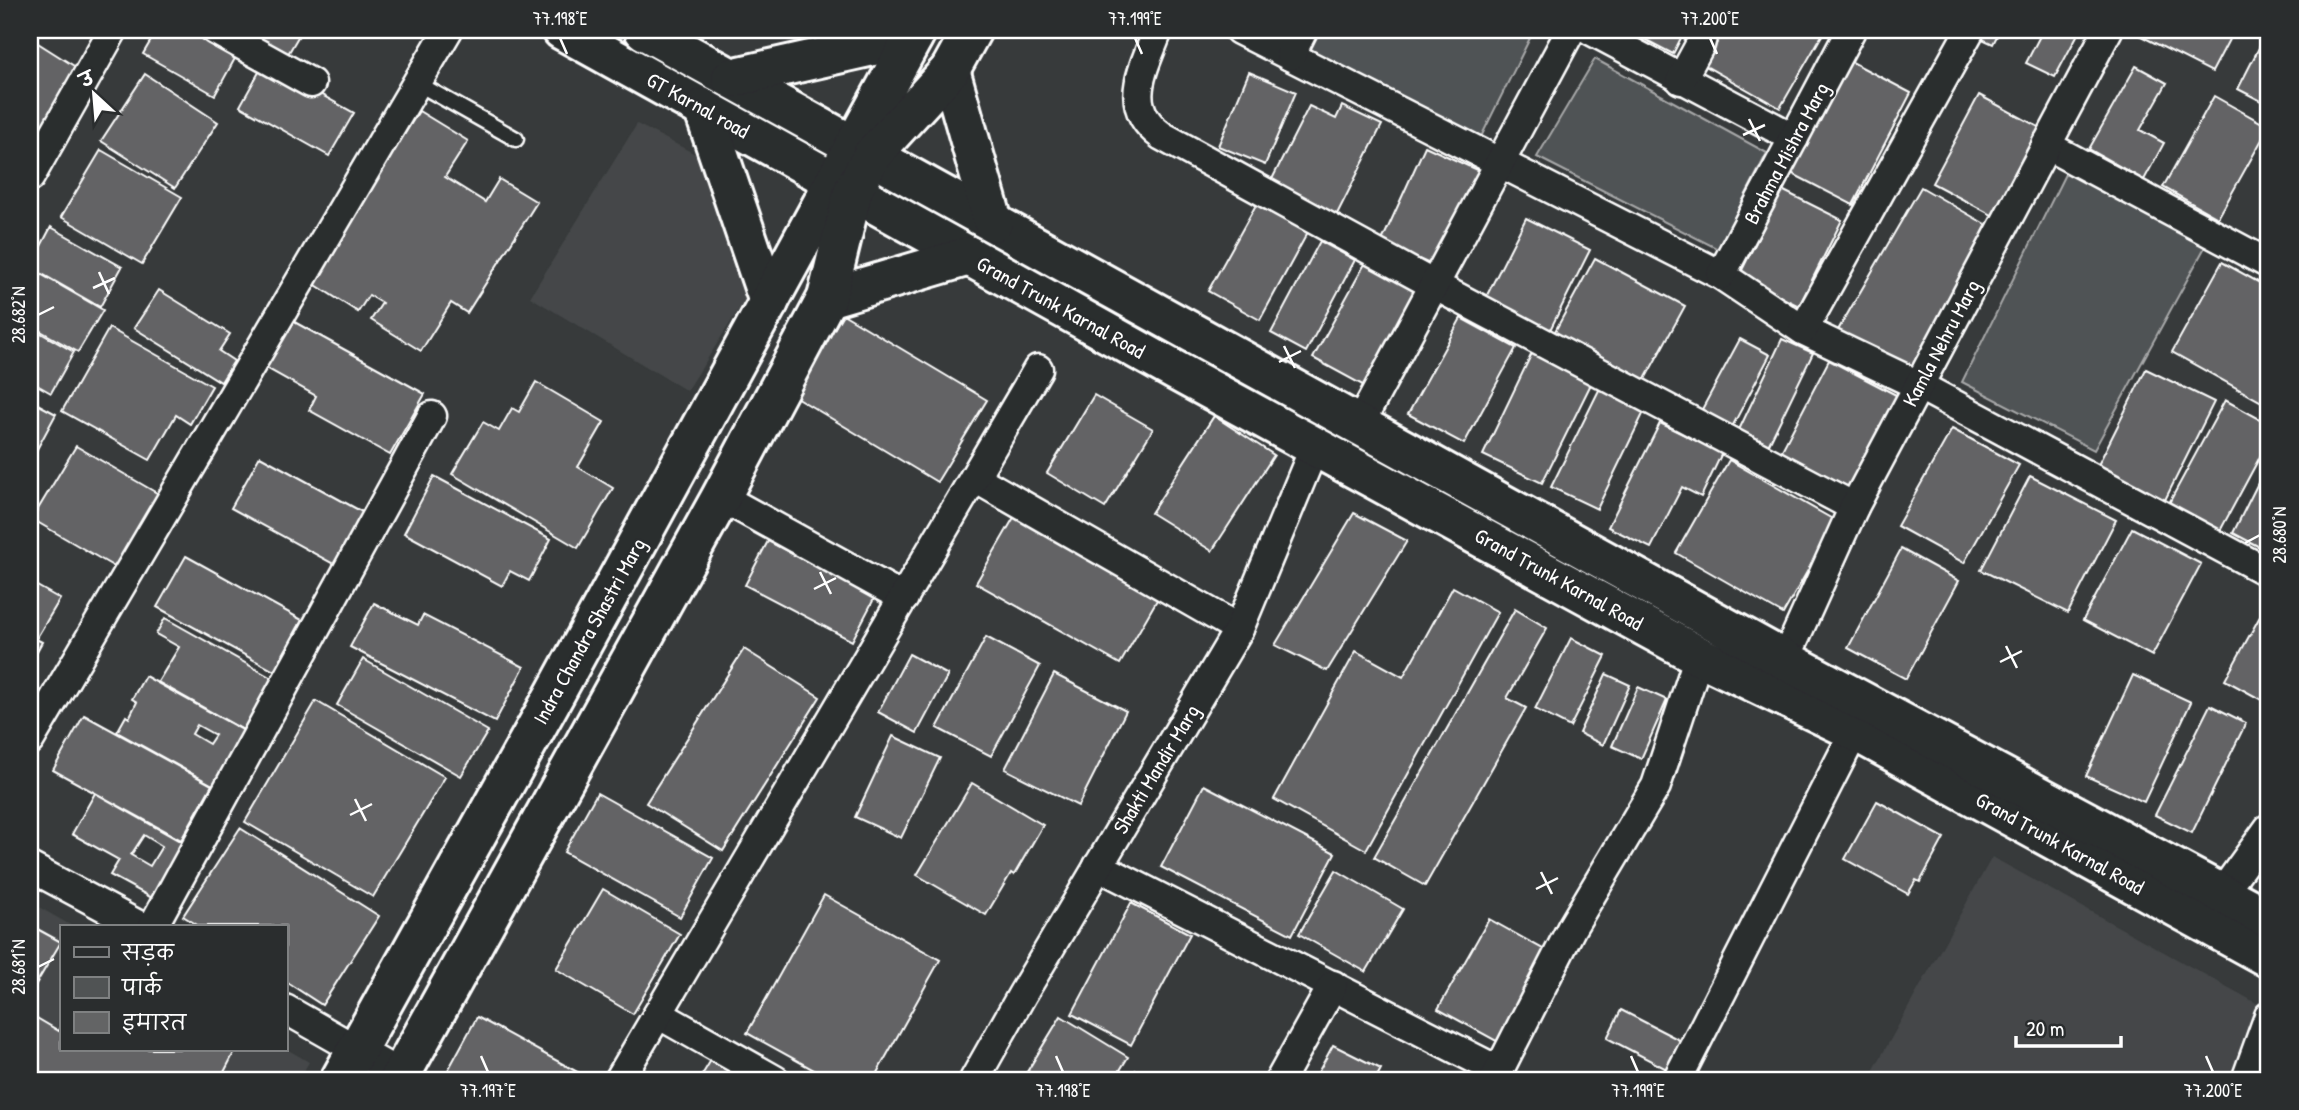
<svg xmlns="http://www.w3.org/2000/svg" width="2299" height="1110" viewBox="0 0 2299 1110" font-family="'Patrick Hand','Playpen Sans Deva',sans-serif">
	<rect width="100%" height="100%" fill="#373a3b"/>
	<filter id="ink" filterUnits="userSpaceOnUse"><feTurbulence type="fractalNoise" baseFrequency=".0143" numOctaves="2"/><feDisplacementMap in="SourceGraphic" scale="14" xChannelSelector="R" yChannelSelector="G"/><feConvolveMatrix kernelMatrix="1 2 1 2 8 2 1 2 1" color-interpolation-filters="sRGB"/></filter>
	<g filter="url(#ink)">
		<g fill="#444748">
			<path d="M637 124 703 158 748 295 687 391 530 297Z"/>
			<path d="M1992 857 2269 1010V1080H1868Z"/>
			<path d="M30 902 72 926H61V1049L285 1048 309 1062 299 1080H30Z"/>
		</g>
		<g fill="#505354" stroke="#a8a9aa" stroke-width="2">
			<path d="M1314 30H1534L1480 139 1303 52Z"/>
			<path d="M1595 59 1767 153 1718 249 1537 157Z"/>
			<path d="M2074 156 2211 236 2094 450 1962 382Z"/>
		</g>
		<g fill="#636465" stroke="#fff" stroke-width="2" fill-rule="evenodd">
			<path d="M157 30H197L238 53 215 95 143 54Z"/>
			<path d="M246 30H302L288 54Z"/>
			<path d="M1627 30H1685L1673 54Z"/>
			<path d="M1724 30H1825L1780 108 1704 65Z"/>
			<path d="M1982 30H2000L1993 44 1978 37Z"/>
			<path d="M2038 30H2075L2079 32 2055 77 2026 63 2042 32Z"/>
			<path d="M2134 30H2234L2212 72 2133 32Z"/>
			<path d="M2268 30H2269V105L2238 89Z"/>
			<path d="M30 38 82 71 30 154Z"/>
			<path d="M1850 61 1911 93 1853 205 1791 173Z"/>
			<path d="M264 63 354 113 329 156 240 106Z"/>
			<path d="M2136 66 2167 83 2140 130 2164 143 2144 180 2089 149Z"/>
			<path d="M1249 72 1296 92 1265 165 1218 146Z"/>
			<path d="M145 74 218 122 175 188 101 141Z"/>
			<path d="M1979 95 2048 132 2001 220 1932 183Z"/>
			<path d="M2214 96 2269 127 2218 218 2163 187Z"/>
			<path d="M1309 106 1336 119 1342 106 1382 125 1332 224 1266 191Z"/>
			<path d="M419 111 468 141 445 177 485 202 499 179 537 202 467 313 451 303 421 351 371 320 382 303 369 295 358 312 311 282Z"/>
			<path d="M1425 146 1481 172 1437 267 1381 243Z"/>
			<path d="M101 150 182 197 142 264 61 217Z"/>
			<path d="M1921 187 1999 232 1916 377 1837 332Z"/>
			<path d="M1782 190 1842 220 1799 306 1739 276Z"/>
			<path d="M1257 203 1308 232 1260 320 1208 291Z"/>
			<path d="M1526 218 1590 250 1550 330 1486 297Z"/>
			<path d="M51 227 122 267 100 307 30 267Z"/>
			<path d="M1320 241 1355 260 1306 352 1271 333Z"/>
			<path d="M1595 258 1685 306 1644 381 1554 333Z"/>
			<path d="M1367 260 1422 290 1368 388 1313 358Z"/>
			<path d="M2222 262 2269 288V406L2172 352Z"/>
			<path d="M30 268 103 310 78 352 30 325Z"/>
			<path d="M159 290 230 334 219 351 234 361 221 382 134 328Z"/>
			<path d="M843 314 987 400 937 482 794 396Z"/>
			<path d="M1461 318 1516 348 1464 444 1408 414Z"/>
			<path d="M289 319 425 394 390 455 309 410 316 396 263 366Z"/>
			<path d="M30 327 74 352 51 393 30 381Z"/>
			<path d="M109 328 212 386 190 424 176 415 150 460 62 411Z"/>
			<path d="M1740 339 1770 355 1731 429 1700 413Z"/>
			<path d="M1782 339 1813 353 1767 448 1737 434Z"/>
			<path d="M1532 353 1592 382 1542 483 1483 455Z"/>
			<path d="M1829 360 1898 396 1850 488 1781 452Z"/>
			<path d="M2146 369 2214 402 2163 504 2095 471Z"/>
			<path d="M536 382 604 422 578 467 613 488 578 548 452 474 483 422 499 431 512 408 519 412Z"/>
			<path d="M1600 388 1645 410 1597 509 1551 487Z"/>
			<path d="M1094 395 1153 429 1105 508 1047 473Z"/>
			<path d="M30 400 56 414 30 462Z"/>
			<path d="M2225 400 2269 424V440L2220 531 2169 503Z"/>
			<path d="M1214 416 1274 455 1212 551 1151 513Z"/>
			<path d="M1660 423 1722 453 1701 497 1682 487 1651 548 1608 527Z"/>
			<path d="M1952 429 2019 465 1964 563 1897 526Z"/>
			<path d="M76 446 162 496 118 569 32 519Z"/>
			<path d="M260 456 366 514 337 566 231 508Z"/>
			<path d="M1729 460 1836 521 1783 614 1676 553Z"/>
			<path d="M2269 461V552L2233 533Z"/>
			<path d="M434 476 551 539 529 581 510 571 502 586 404 533Z"/>
			<path d="M2030 476 2116 520 2068 613 1981 570Z"/>
			<path d="M1017 512 1161 593 1120 664 976 583Z"/>
			<path d="M1354 513 1407 541 1327 671 1275 645Z"/>
			<path d="M2132 528 2201 564 2152 656 2083 620Z"/>
			<path d="M768 541 875 597 852 641 745 585Z"/>
			<path d="M1901 549 1959 581 1906 679 1848 648Z"/>
			<path d="M186 556 302 620 274 671 157 607Z"/>
			<path d="M30 582 60 599 36 639 42 642 30 664Z"/>
			<path d="M1453 587 1498 612 1366 850 1274 799 1356 651 1403 677Z"/>
			<path d="M2269 600V704L2225 680Z"/>
			<path d="M374 603 418 625 423 615 524 667 495 722 350 647Z"/>
			<path d="M1515 609 1547 628 1507 698 1526 708 1425 886 1374 857Z"/>
			<path d="M165 618 277 681 247 732 158 682 179 647 156 634Z"/>
			<path d="M986 637 1040 666 991 756 937 728Z"/>
			<path d="M1571 638 1606 656 1570 727 1535 709Z"/>
			<path d="M744 649 820 697 723 851 646 803Z"/>
			<path d="M909 654 948 675 917 733 878 712Z"/>
			<path d="M363 659 488 731 461 776 337 705Z"/>
			<path d="M1054 674 1126 711 1078 806 1005 769Z"/>
			<path d="M1606 674 1630 685 1603 745 1579 733Z"/>
			<path d="M2133 675 2191 702 2144 802 2086 776Z"/>
			<path d="M145 676 250 734 220 789 117 732 126 716 129 718 137 702 132 699ZM197 725 215 735 209 744 192 734Z"/>
			<path d="M1638 687 1667 700 1641 759 1612 746Z"/>
			<path d="M316 701 445 777 373 897 245 822Z"/>
			<path d="M2210 705 2246 723 2192 833 2155 815Z"/>
			<path d="M84 715 212 785 181 840 53 770Z"/>
			<path d="M893 736 940 758 901 838 855 817Z"/>
			<path d="M972 783 1043 825 1014 875 1011 873 986 915 917 875Z"/>
			<path d="M1204 785 1335 853 1292 935 1161 867Z"/>
			<path d="M95 793 192 848 161 903 110 875 119 860 72 834ZM144 835 162 846 150 866 131 855Z"/>
			<path d="M597 793 713 858 680 917 564 852Z"/>
			<path d="M1877 801 1944 838 1920 882 1916 880 1908 894 1845 859Z"/>
			<path d="M240 828 379 916 322 1005 285 981V926H199L183 916Z"/>
			<path d="M1336 870 1403 909 1366 972 1299 934Z"/>
			<path d="M603 889 680 934 633 1014 556 969Z"/>
			<path d="M824 895 940 960 873 1080H832L747 1033Z"/>
			<path d="M1131 903 1190 934 1131 1045 1072 1014Z"/>
			<path d="M1489 919 1550 953 1500 1043 1438 1009Z"/>
			<path d="M30 925 61 942 30 994Z"/>
			<path d="M1621 1010 1693 1047 1678 1075 1607 1038Z"/>
			<path d="M30 1014 59 1031 61 1027V1049H236L220 1080H30Z"/>
			<path d="M1061 1016 1128 1057 1114 1080H1022Z"/>
			<path d="M477 1017 592 1080H463L447 1072Z"/>
			<path d="M1333 1045 1381 1069 1375 1080H1314Z"/>
			<path d="M711 1060 747 1080H699Z"/>
			<path d="M1136 1070 1154 1080H1130Z"/>
		</g>
		<g fill="none" stroke-linecap="round" stroke-linejoin="round">
			<g stroke="#fff" stroke-width="19">
				<path id="lane" d="M417 83 516 139"/>
			</g>
			<g stroke="#fff" stroke-width="33">
				<g id="street">
					<path d="M215 30 311 83"/>
					<path d="M1158 30C1144 69 1120 106 1162 136L1436 286 1854 507"/>
					<path d="M1239 30 1721 275 1803 330 1918 385 2269 573"/>
					<path d="M1590 30 1794 138"/>
					<path d="M1290 56 1303 30"/>
					<path d="M1681 80 1700 45 1704 30"/>
					<path d="M2046 145 2269 264"/>
					<path d="M30 177 113 30"/>
					<path d="M1721 275 1851 30"/>
					<path d="M1803 330 1970 30"/>
					<path d="M1359 425 1571 30"/>
					<path d="M975 478 1239 629"/>
					<path d="M721 497 904 598"/>
					<path d="M1785 660 1854 507 2108 30"/>
					<path d="M30 740 448 30"/>
					<path d="M1098 866 1499 1071"/>
					<path d="M30 867 140 926"/>
					<path d="M2222 893 2269 828"/>
					<path d="M153 926 432 416"/>
					<path d="M285 1009 410 1080"/>
					<path d="M658 1014 775 1080"/>
					<path d="M619 1080 1038 369"/>
					<path d="M974 1080 1022 995 1239 629 1315 446"/>
					<path d="M1280 1080 1333 985"/>
					<path d="M1494 1080 1572 927 1656 786 1699 656"/>
					<path d="M1677 1080 1855 731"/>
					<path d="M2246 1080 2269 1016"/>
				</g>
			</g>
			<g stroke="#fff" stroke-width="44">
				<g id="secondary">
					<path d="M562 30 1176 371 1699 656 1855 731 2269 958"/>
					<path d="M644 30 1785 660 2269 919"/>
					<path d="M950 70 993 222"/>
					<path d="M731 78 913 37"/>
					<path d="M703 108 769 302"/>
					<path d="M827 298 969 256"/>
					<path d="M340 1080 556 692 917 30"/>
					<path d="M398 1080 721 497 827 298 853 191 872 155 950 70 972 30"/>
				</g>
			</g>
			<use href="#lane" stroke="#2a2d2e" stroke-width="14"/>
			<use href="#street" stroke="#2a2d2e" stroke-width="28"/>
			<use href="#secondary" stroke="#2a2d2e" stroke-width="38"/>
		</g>
	</g>
	<path fill="none" stroke="#fff" stroke-width="2.5" d="M560 38 567 54M1135 38 1142 54M1710 38 1717 54M1749 119 1760 141M1743 135 1765 125M99 272 109 294M93 288 115 278M38 315 54 307M1284 346 1295 368M1279 362 1301 351M2245 543 2260 535M820 572 831 594M814 589 836 578M2006 646 2017 668M2000 662 2022 651M355 799 366 821M350 815 372 804M1541 872 1552 894M1536 889 1558 878M38 967 54 959M481 1056 488 1072M1056 1056 1063 1072M1631 1056 1638 1072M2206 1056 2213 1072"/>
	<g text-anchor="middle" dominant-baseline="central" stroke-width="5" stroke-linejoin="round" paint-order="stroke">
		<g font-size="21" fill="#fff" stroke="#2a2d2e">
			<text transform="translate(698 105) rotate(29)">GT Karnal road</text>
			<text transform="translate(1786 153) rotate(-62)">Brahma Mishra Marg</text>
			<text transform="translate(1061 307) rotate(29)">Grand Trunk Karnal Road</text>
			<text transform="translate(1941 343) rotate(-62)">Kamla Nehru Marg</text>
			<text transform="translate(1559 579) rotate(29)">Grand Trunk Karnal Road</text>
			<text transform="translate(589 631) rotate(-61)">Indra Chandra Shastri Marg</text>
			<text transform="translate(1156 769) rotate(-59)">Shakti Mandir Marg</text>
			<text transform="translate(2060 843) rotate(29)">Grand Trunk Karnal Road</text>
		</g>
	</g>
	<rect width="2299" height="1110" fill="none" stroke="#2a2d2e" stroke-width="77"/>
	<rect x="60" y="925" width="228" height="126" fill="#2a2d2e" stroke="#7f8182" stroke-width="2"/>
	<rect x="74" y="947" width="35" height="10" fill="#2a2d2e" stroke="#7f8182" stroke-width="2"/>
	<text x="122" y="960" font-size="21" fill="#ffffff">सड़क</text>
	<rect x="74" y="977" width="35" height="21" fill="#505354" stroke="#7f8182" stroke-width="2"/>
	<text x="122" y="995" font-size="21" fill="#ffffff">पार्क</text>
	<rect x="74" y="1012" width="35" height="21" fill="#636465" stroke="#7f8182" stroke-width="2"/>
	<text x="122" y="1030" font-size="21" fill="#ffffff">इमारत</text>
	<g transform="translate(94 94) rotate(334)" stroke="#2a2d2e" stroke-width="5" paint-order="stroke">
	<path d="M0-5L12 26L0 18L-12 26Z" fill="#ffffff"/>
	<text y="-10" font-size="19" font-weight="bold" text-anchor="middle" fill="#ffffff">उ</text>
	</g>
	<path d="M2016 1036v10h105v-10" fill="none" stroke="#ffffff" stroke-width="3.5"/>
	<text x="2026" y="1036" font-size="21" fill="#ffffff" stroke="#2a2d2e" stroke-width="5" paint-order="stroke">20 m</text>
	<rect x="38" y="38" width="2222" height="1034" fill="none" stroke="#fff" stroke-width="2.5"/>
	<g font-size="18" text-anchor="middle" fill="#fff">
		<text x="560" y="25">77.198°E</text>
		<text x="1135" y="25">77.199°E</text>
		<text x="1710" y="25">77.200°E</text>
		<text transform="translate(19 315) rotate(-90)" y="6">28.682°N</text>
		<text transform="translate(2280 535) rotate(-90)" y="6">28.680°N</text>
		<text transform="translate(19 967) rotate(-90)" y="6">28.681°N</text>
		<text x="488" y="1097">77.197°E</text>
		<text x="1063" y="1097">77.198°E</text>
		<text x="1638" y="1097">77.199°E</text>
		<text x="2213" y="1097">77.200°E</text>
	</g>
</svg>
